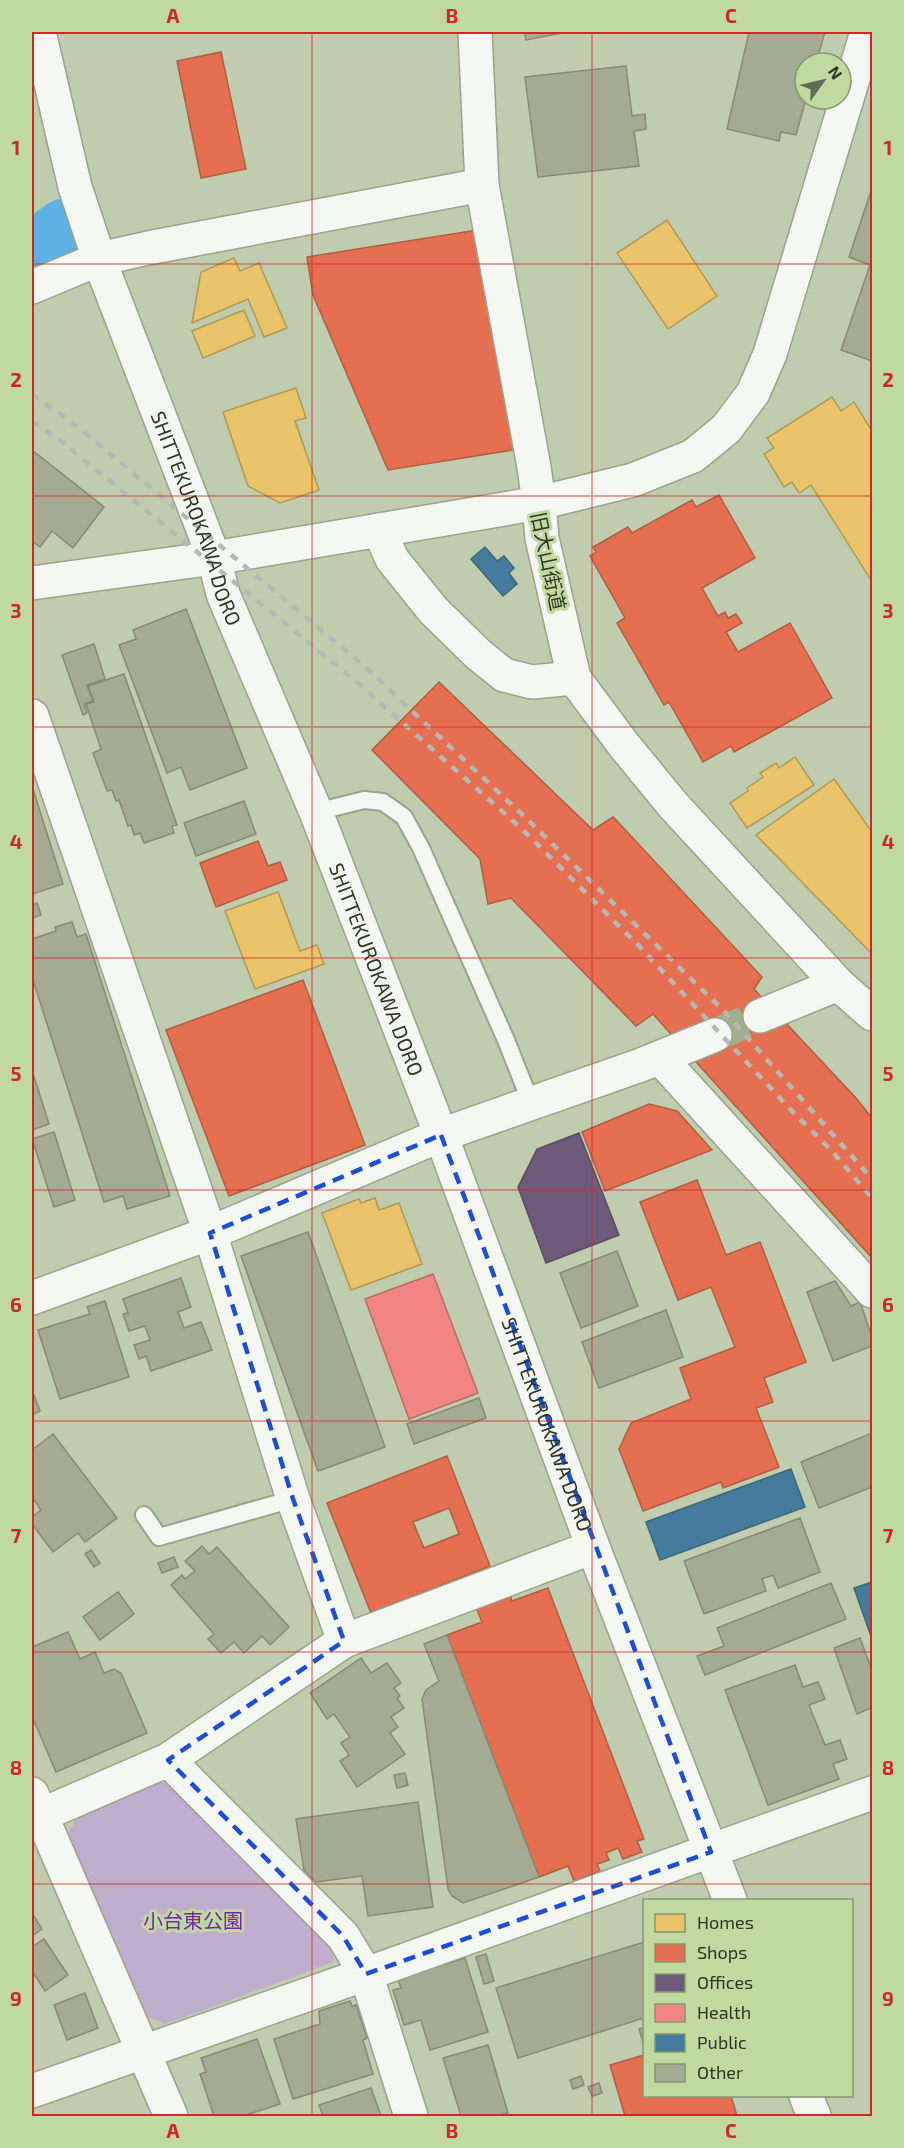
<svg xmlns="http://www.w3.org/2000/svg" width="904" height="2148" viewBox="0 0 904 2148" font-family="'Exo 2','Noto Sans JP',sans-serif">
	<rect width="100%" height="100%" fill="#bfccae"/>
	<path fill="#bfadcd" d="M156 1780 186 1792 334 1941 333 1962 165 2024 139 2013 66 1838 78 1814Z"/>
	<g fill="#e9c46a" stroke="#b19a54" stroke-width="1.5">
		<path d="M667 220 717 296 668 329 617 253Z"/>
		<path d="M234 258 240 271 259 263 287 328 264 337 248 299 192 323 201 272Z"/>
		<path d="M244 310 255 336 203 358 192 331Z"/>
		<path d="M296 388 306 418 295 421 319 490 280 503 248 486 223 412Z"/>
		<path d="M832 397 841 411 854 402 872 431V582L811 485 799 493 792 482 784 487 764 454 774 448 767 438Z"/>
		<path d="M795 757 814 785 747 828 730 803 748 791 747 788 763 777 760 773 776 763 779 768Z"/>
		<path d="M834 779 872 832V954L756 835Z"/>
		<path d="M278 892 300 951 317 945 324 964 255 989 225 911Z"/>
		<path d="M375 1198 379 1210 399 1203 422 1264 351 1290 322 1213 359 1199 361 1203Z"/>
	</g>
	<g fill="#e76f51" stroke="#b05e43" stroke-width="1.5" fill-rule="evenodd">
		<path d="M221 52 246 169 201 178 177 61Z"/>
		<path d="M483 229 519 449 388 470 313 295 307 257Z"/>
		<path d="M719 495 755 558 702 588 718 616 725 612 728 618 736 614 742 623 726 632 738 652 790 623 832 698 734 752 731 746 703 762 669 702 664 705 617 623 625 618 590 556 596 552 593 547 628 527 632 533 692 500 696 507Z"/>
		<path d="M439 682 593 830 613 817 617 821 762 977 754 989 856 1098 872 1118V1258L653 1014 636 1026 511 898 488 904 480 859 372 750Z"/>
		<path d="M258 841 268 866 280 862 287 880 216 907 200 863Z"/>
		<path d="M303 980 365 1145 229 1196 166 1030Z"/>
		<path d="M649 1104 677 1111 712 1150 605 1191 582 1132Z"/>
		<path d="M697 1180 726 1255 760 1242 806 1362 764 1378 773 1402 756 1408 779 1467 723 1488 721 1482 643 1511 619 1449 631 1423 691 1399 680 1368 735 1347 711 1287 678 1300 640 1202Z"/>
		<path d="M447 1456 490 1566 371 1613 327 1503ZM449 1508 459 1534 424 1548 413 1522Z"/>
		<path d="M548 1588 644 1839 637 1841 642 1852 623 1859 618 1848 606 1853 609 1860 597 1864 600 1871 574 1881 568 1866 539 1877 447 1635 482 1622 475 1605 509 1592 512 1601Z"/>
		<path d="M644 2055V2096H731L737 2116H625L610 2065Z"/>
	</g>
	<path fill="#6d597a" stroke="#5a4f5f" stroke-width="1.5" d="M579 1133 619 1235 546 1263 518 1187 537 1149Z"/>
	<path fill="#f28482" stroke="#b76d65" stroke-width="1.5" d="M433 1274 478 1393 409 1419 365 1299Z"/>
	<g fill="#457b9d" stroke="#3e6778" stroke-width="1.5">
		<path d="M485 547 497 561 504 556 514 568 509 573 517 584 503 596 471 559Z"/>
		<path d="M791 1469 805 1507 660 1560 646 1522Z"/>
		<path d="M872 1582V1639L854 1588Z"/>
	</g>
	<g fill="none" stroke-linecap="round" stroke-linejoin="round">
		<path stroke="#5eb0e5" stroke-width="63" d="M32 254 65 230"/>
	</g>
	<g fill="#a5aa92" stroke="#868b73" stroke-width="1.5">
		<path d="M524 32H567L526 40Z"/>
		<path d="M749 32H825L816 63H805L806 99 796 135 781 132 779 141 727 129Z"/>
		<path d="M626 66 632 116 645 114 646 129 634 131 639 166 538 177 525 77Z"/>
		<path d="M872 188V361L841 350 870 265 849 257Z"/>
		<path d="M32 450 104 507 73 548 52 531 40 547 32 541Z"/>
		<path d="M186 609 247 768 190 790 181 767 167 773 119 645 136 639 133 630Z"/>
		<path d="M94 644 105 679 87 685 93 701 84 704 87 713 83 715 62 655Z"/>
		<path d="M124 674 177 825 172 826 174 833 144 843 140 833 134 835 131 825 128 826 119 800 116 801 112 790 107 791 93 753 101 749 86 704 94 702 88 686Z"/>
		<path d="M32 786 63 884 32 894Z"/>
		<path d="M244 801 256 834 196 856 184 823Z"/>
		<path d="M37 903 41 915 32 918V905Z"/>
		<path d="M72 922 77 937 86 934 170 1196 127 1209 123 1196 104 1202 32 977V939L56 931 55 927Z"/>
		<path d="M32 1070 49 1124 32 1130Z"/>
		<path d="M54 1132 75 1200 54 1207 32 1139Z"/>
		<path d="M308 1232 385 1447 318 1471 241 1256Z"/>
		<path d="M617 1251 638 1306 581 1328 560 1273Z"/>
		<path d="M181 1278 191 1307 178 1312 184 1328 201 1322 212 1350 151 1371 146 1356 139 1359 134 1345 150 1340 145 1326 129 1331 123 1314 128 1313 123 1299Z"/>
		<path d="M835 1281 851 1306 860 1302 872 1337V1346L833 1361 807 1292Z"/>
		<path d="M105 1301 129 1377 60 1399 38 1330 90 1314 87 1307Z"/>
		<path d="M666 1310 683 1357 599 1388 582 1342Z"/>
		<path d="M32 1390 40 1411 32 1415Z"/>
		<path d="M479 1398 486 1418 414 1444 407 1424Z"/>
		<path d="M872 1433V1487L819 1508 801 1462Z"/>
		<path d="M53 1434 117 1518 85 1542 78 1533 53 1552 32 1524V1517L41 1510 32 1497V1450Z"/>
		<path d="M800 1518 820 1572 778 1588 773 1575 762 1579 766 1591 704 1614 684 1561Z"/>
		<path d="M202 1546 209 1554 217 1547 289 1627 270 1645 262 1636 244 1653 234 1642 221 1653 208 1639 214 1634 171 1585 182 1575 185 1579 195 1571 185 1561Z"/>
		<path d="M91 1550 100 1563 94 1567 85 1554Z"/>
		<path d="M174 1557 178 1567 162 1573 158 1563Z"/>
		<path d="M831 1583 846 1619 705 1675 697 1656 724 1646 717 1628Z"/>
		<path d="M118 1592 134 1614 100 1640 83 1617Z"/>
		<path d="M68 1632 80 1659 95 1652 104 1673 114 1669 121 1673 147 1733 56 1772 32 1716V1647Z"/>
		<path d="M447 1635 539 1877 463 1903 452 1896 448 1889 422 1699 426 1690 439 1681 424 1644Z"/>
		<path d="M860 1638 872 1670V1712L871 1708 857 1714 834 1648Z"/>
		<path d="M361 1658 371 1673 387 1663 401 1683 394 1688 400 1696 397 1698 404 1708 391 1717 398 1727 390 1733 405 1754 357 1787 340 1761 349 1755 341 1743 350 1737 334 1714 327 1719 310 1693Z"/>
		<path d="M795 1665 803 1687 818 1682 825 1699 809 1705 825 1745 840 1740 847 1759 833 1764 839 1779 768 1805 725 1690Z"/>
		<path d="M405 1773 408 1785 397 1788 394 1775Z"/>
		<path d="M418 1802 433 1907 368 1916 362 1876 316 1882 304 1870 296 1819Z"/>
		<path d="M32 1913 42 1929 32 1936Z"/>
		<path d="M44 1939 68 1975 45 1991 32 1971V1947Z"/>
		<path d="M644 1942V2018L518 2058 496 1988Z"/>
		<path d="M486 1954 494 1981 484 1984 476 1957Z"/>
		<path d="M465 1958 488 2032 430 2050 421 2020 404 2025 393 1990 401 1988 398 1979Z"/>
		<path d="M85 1993 98 2028 67 2040 54 2005Z"/>
		<path d="M350 2001 352 2006 356 2005 367 2038 363 2040 373 2074 293 2099 274 2039 320 2024 319 2011Z"/>
		<path d="M644 2027V2042H643L639 2029Z"/>
		<path d="M257 2039 280 2104 243 2116H214L200 2074 206 2072 201 2058Z"/>
		<path d="M488 2045 508 2113 495 2116H461L443 2058Z"/>
		<path d="M581 2076 584 2085 573 2089 570 2080Z"/>
		<path d="M599 2083 602 2093 592 2096 588 2087Z"/>
		<path d="M371 2088 381 2116H323L319 2105Z"/>
	</g>
	<g fill="none" stroke-linecap="round" stroke-linejoin="round">
		<path stroke="#a2ae92" stroke-width="33" stroke-dasharray="33 16" stroke-linecap="butt" d="M715 1035 760 1016"/>
		<g stroke="#9aa48c" stroke-width="20">
			<g id="lane">
				<path d="M316 812 364 800 383 802 404 817 421 848 506 1040 531 1103"/>
				<path d="M144 1515 159 1537 293 1499"/>
			</g>
		</g>
		<g stroke="#9aa48c" stroke-width="36">
			<g id="street">
				<path d="M475 32 482 185 534 467 539 503"/>
				<path d="M32 287 99 259 148 248 482 185"/>
				<path d="M379 530 392 559 433 610 478 654 504 675 532 682 574 678"/>
				<path d="M32 583 214 558"/>
				<path d="M32 716 210 1233 293 1499 344 1641"/>
				<path d="M760 1016 838 984"/>
				<path d="M660 1058 872 1291"/>
				<path d="M32 1298 210 1233 441 1135 641 1065 715 1035"/>
				<path d="M168 1760 343 1936 366 1974 411 2116"/>
				<path d="M32 1794 171 2116"/>
				<path d="M41 1815 168 1760 344 1641 593 1547"/>
				<path d="M32 2091 366 1974 872 1793"/>
			</g>
		</g>
		<g stroke="#9aa48c" stroke-width="36">
			<g id="secondary">
				<path d="M539 503 542 538 574 678 623 744 673 805 838 984 872 1014"/>
				<path d="M214 558 539 503 633 480 693 456 726 429 753 393 770 354 867 32"/>
			</g>
		</g>
		<g stroke="#9aa48c" stroke-width="36">
			<g id="primary">
				<path id="s1" d="M39 32 75 187 99 259 214 558 223 594 316 812 441 1135 593 1547 730 1900"/>
				<path d="M806 2096 814 2116"/>
			</g>
		</g>
		<use href="#lane" stroke="#f5f7f3" stroke-width="16"/>
		<use href="#street" stroke="#f5f7f3" stroke-width="33"/>
		<use href="#secondary" stroke="#f5f7f3" stroke-width="33"/>
		<use href="#primary" stroke="#f5f7f3" stroke-width="33"/>
		<g stroke="#b6b9b2" stroke-width="4.5" stroke-dasharray="8 8" stroke-linecap="butt">
			<path d="M32 394 78 427 362 664 528 820 724 1011 872 1179"/>
			<path d="M32 421 63 443 351 677 521 828 640 947 791 1110 831 1150 872 1198"/>
		</g>
	</g>
	<path fill="none" stroke="#1d4ed8" stroke-width="4.5" stroke-dasharray="12 8" stroke-linejoin="round" d="M441 1135 711 1852 366 1974 343 1936 168 1760 344 1641 293 1499 210 1233Z"/>
	<path fill="none" stroke="#ce2928" stroke-width="1.5" stroke-opacity="0.55" d="M312 32V2116M592 32V2116M32 264H872M32 496H872M32 727H872M32 958H872M32 1190H872M32 1421H872M32 1652H872M32 1884H872"/>
	<g text-anchor="middle" dominant-baseline="central" stroke-width="6" stroke-linejoin="round" paint-order="stroke">
		<g font-size="20" fill="#2e3721" stroke="#c0d9a1">
			<text stroke="none"><textPath href="#s1" startOffset="512">SHITTEKUROKAWA DORO</textPath></text>
			<text transform="translate(549 561) rotate(78)">旧大山街道</text>
			<text stroke="none"><textPath href="#s1" startOffset="998">SHITTEKUROKAWA DORO</textPath></text>
			<text stroke="none"><textPath href="#s1" startOffset="1484">SHITTEKUROKAWA DORO</textPath></text>
		</g>
		<g font-size="20" fill="#7326a6" stroke="#c0d9a1">
			<text x="193" y="1920">小台東公園</text>
		</g>
	</g>
	<rect width="904" height="2148" fill="none" stroke="#c0d9a1" stroke-width="66"/>
	<rect x="643" y="1899" width="210" height="198" fill="#c0d9a1" stroke="#86986e" stroke-width="1.5"/>
	<rect x="655" y="1914" width="30" height="18" fill="#e9c46a" stroke="#86986e" stroke-width="1.5"/>
	<text x="697" y="1929" font-size="18" fill="#2e3721">Homes</text>
	<rect x="655" y="1944" width="30" height="18" fill="#e76f51" stroke="#86986e" stroke-width="1.5"/>
	<text x="697" y="1959" font-size="18" fill="#2e3721">Shops</text>
	<rect x="655" y="1974" width="30" height="18" fill="#6d597a" stroke="#86986e" stroke-width="1.5"/>
	<text x="697" y="1989" font-size="18" fill="#2e3721">Offices</text>
	<rect x="655" y="2004" width="30" height="18" fill="#f28482" stroke="#86986e" stroke-width="1.5"/>
	<text x="697" y="2019" font-size="18" fill="#2e3721">Health</text>
	<rect x="655" y="2034" width="30" height="18" fill="#457b9d" stroke="#86986e" stroke-width="1.5"/>
	<text x="697" y="2049" font-size="18" fill="#2e3721">Public</text>
	<rect x="655" y="2064" width="30" height="18" fill="#a5aa92" stroke="#86986e" stroke-width="1.5"/>
	<text x="697" y="2079" font-size="18" fill="#2e3721">Other</text>
	<g transform="translate(823 81) rotate(56)"><circle r="28" fill="#c0d9a1" stroke="#86986e" stroke-width="1.5"/>
	<path d="M0-4.5L10 22L0 15L-10 22Z" fill="#616b52"/>
	<text y="-9" font-size="16" font-weight="bold" text-anchor="middle" fill="#2e3721">N</text>
	</g>
	<rect x="33" y="33" width="838" height="2082" fill="none" stroke="#ce2928" stroke-width="2"/>
	<g font-size="20" text-anchor="middle" font-weight="bold" fill="#ce2928">
		<text x="173" y="23">A</text>
		<text x="452" y="23">B</text>
		<text x="731" y="23">C</text>
		<text x="16" y="155">1</text>
		<text x="888" y="155">1</text>
		<text x="16" y="387">2</text>
		<text x="888" y="387">2</text>
		<text x="16" y="618">3</text>
		<text x="888" y="618">3</text>
		<text x="16" y="849">4</text>
		<text x="888" y="849">4</text>
		<text x="16" y="1081">5</text>
		<text x="888" y="1081">5</text>
		<text x="16" y="1312">6</text>
		<text x="888" y="1312">6</text>
		<text x="16" y="1543">7</text>
		<text x="888" y="1543">7</text>
		<text x="16" y="1775">8</text>
		<text x="888" y="1775">8</text>
		<text x="16" y="2006">9</text>
		<text x="888" y="2006">9</text>
		<text x="173" y="2138">A</text>
		<text x="452" y="2138">B</text>
		<text x="731" y="2138">C</text>
	</g>
</svg>
